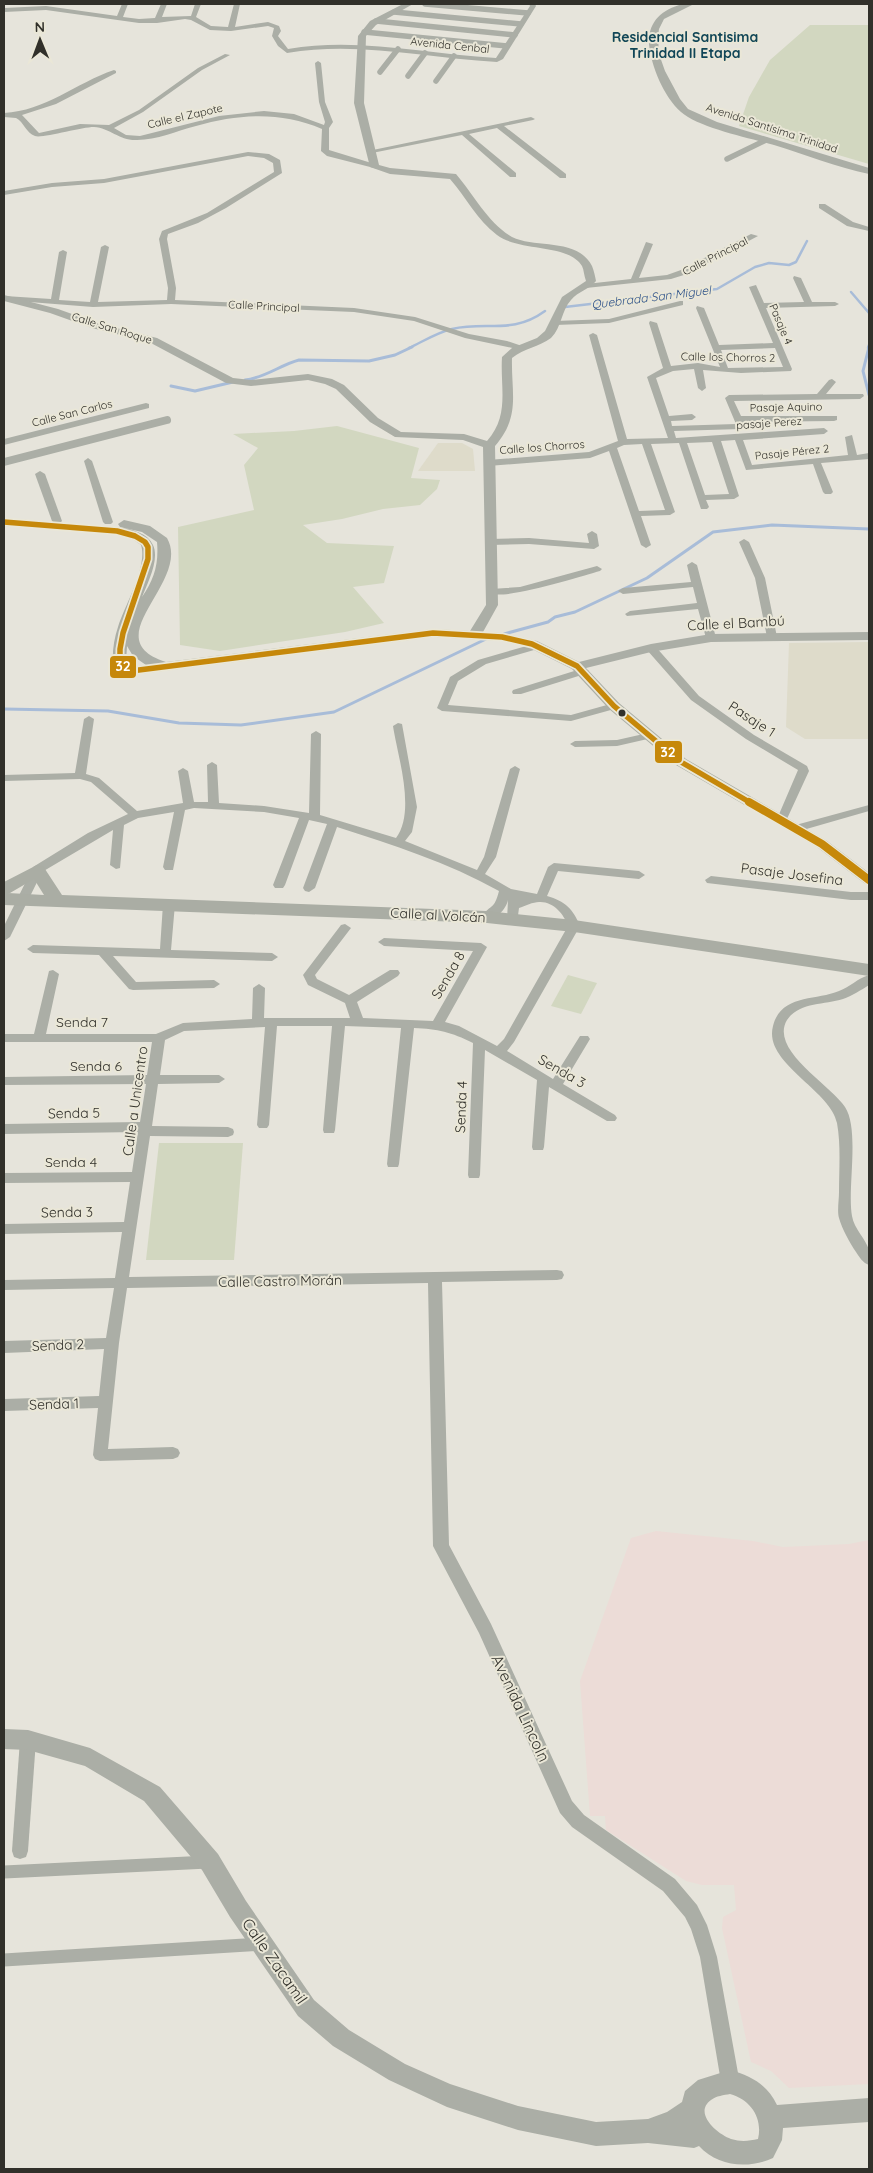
<svg xmlns="http://www.w3.org/2000/svg" width="873" height="2173" viewBox="0 0 873 2173" font-family="Quicksand,sans-serif">
	<rect width="100%" height="100%" fill="#e6e4db"/>
	<g fill="#dedbca">
		<path d="M438 443H462L473 449 475 471H418Z"/>
		<path d="M869 642V739H805L786 727 789 643Z"/>
	</g>
	<path fill="#ecdcd7" d="M656 1531 753 1541 783 1547 849 1544 869 1540V2084L789 2088 771 2071 751 2062 722 1928 723 1917 736 1910 734 1885H702L686 1881 606 1830 605 1816H590L580 1681 631 1538Z"/>
	<g fill="#d2d7c0">
		<path d="M810 25H869V164L739 126 749 97 770 60Z"/>
		<path d="M337 426 419 448 411 478 440 480 437 489 420 505 383 509 342 519 303 525 327 543 394 546 384 583 353 587 384 623 345 632 220 651 180 645 178 527 254 510 244 465 258 448 233 434 294 431Z"/>
		<path d="M568 975 597 983 581 1014 551 1006Z"/>
		<path d="M159 1143H243L234 1260H146Z"/>
	</g>
	<g fill="none" stroke-linecap="round" stroke-linejoin="round">
		<g stroke="#a8bcd8" stroke-width="2.5">
			<path d="M851 292 869 313"/>
			<path d="M565 307 717 289 755 267 769 263 789 265 796 262 807 241"/>
			<path d="M409 348C422 342 438 332 452 329 487 321 512 335 545 311"/>
			<path d="M868 348 869 345"/>
		</g>
		<g stroke="#a8bcd8" stroke-width="3">
			<path d="M869 347 863 371 869 395"/>
			<path d="M245 380C265 378 280 365 299 360L369 361 395 355 412 347"/>
			<path d="M171 386 195 391 233 382"/>
			<path d="M504 634 548 622 555 617 575 612 647 578 713 532 772 525 869 529"/>
			<path d="M4 709 108 711 179 723 241 725 334 712 486 639"/>
		</g>
		<g stroke="#abaea6" stroke-width="5.5">
			<path d="M425 4 528 13"/>
			<path d="M394 12 521 24"/>
			<path d="M376 21 515 35"/>
			<path d="M364 32 507 46"/>
			<path d="M380 72 398 49"/>
			<path d="M408 76 425 53"/>
			<path d="M436 81 454 56"/>
			<path d="M727 159 766 140"/>
		</g>
		<path stroke="#abaea6" stroke-width="8" d="M4 462 167 420"/>
		<g stroke="#abaea6" stroke-width="13">
			<path d="M4 1872 208 1862"/>
			<path d="M4 1960 262 1944"/>
		</g>
		<g fill="#abaea6" fill-rule="evenodd">
			<path d="M122 4H128L123 17 139 19 155 18 161 4H167L162 17 191 16 195 4H201L196 17 211 26 228 27 234 4H240L235 27 268 22 279 26 281 31 278 36 288 49C358 37 426 54 496 58L530 6 529 4H535L536 6 503 59 497 62C426 58 358 41 287 53L278 46 272 36 274 28 268 26 231 31 210 30 191 20 185 19 157 23H139L46 10 4 12V8L46 6 117 16Z"/>
			<path d="M225 54 230 55 202 70 143 112 114 128 126 135 140 136 219 116 264 111 294 114 324 125 325 122 319 102 315 63 318 61 321 63 325 102 333 122 329 128V150L378 165V169L327 156 321 151 322 129C280 111 239 114 196 126 176 131 157 140 137 140 120 141 110 128 94 127 81 127 41 139 35 136 26 133 24 122 16 118L4 117V113C45 111 76 83 114 70L116 71V73L56 104 22 115 39 133 80 124 109 125 139 110 198 68Z"/>
			<path d="M531 117 535 119 533 120 504 126 566 174V178H560L497 128 469 134 516 173V177H510L462 135 372 153 368 151Z"/>
			<path d="M248 152 269 154 280 160 282 173 226 208 198 223 168 234 167 239 176 288 175 300 354 308 415 317 469 334 507 341 522 346V350L465 338 414 321 354 312 171 304 93 307 4 300 5 296 51 299 59 252 63 250 67 252 59 300 90 302 101 247 105 245 109 247 98 302 167 300 168 288 159 239 162 231 207 213 274 172 273 163 264 158 248 156 104 183 52 187 4 195V191L52 183 104 179Z"/>
			<path d="M819 204H825L853 222 869 227V231L847 226 819 208Z"/>
			<path d="M751 234 758 236 687 274 671 279 586 288 582 286 586 284 631 279 646 242 653 244 639 278 667 275 681 270Z"/>
			<path d="M794 276 801 278 812 302H835L839 304 835 306 766 308 792 369 791 371 741 373 703 370 706 388 702 391 698 388 694 369 673 371 656 378 669 416 692 414 696 417 692 420 671 421 672 426 736 424 725 398 729 395 817 394 829 380 832 379 836 382 826 394H863L864 396 860 399 734 401 741 416H837V420L834 421 743 422 745 426 741 429 674 431 676 438 824 428 828 431 824 434 743 440 752 465 848 455 845 437 852 435 857 455 869 453V459L821 463 833 492 831 494H825L823 492 813 464 746 470 735 440 721 441 739 496 734 499 706 500 709 507 707 509H701L679 443 651 444 675 512 670 515 641 516 651 545 646 548 641 545 609 451 590 458 488 466 484 463 488 460 589 452 618 441 589 335 593 333 597 335 627 439 668 438 647 377 663 368 649 323 650 321 657 323 671 366 698 363 720 367 696 308 697 306 704 308 719 345 773 343 749 287 756 285 764 303 804 302 793 278ZM775 348 783 367 728 368 721 350ZM712 442 729 494 705 495 687 443ZM642 444 665 510 639 511 617 448 624 445Z"/>
			<path d="M680 301H683V305L609 323 555 325 551 323 555 321 609 319Z"/>
			<path d="M146 403 149 404V408L4 445V439Z"/>
			<path d="M88 458 92 461 113 522 111 524H105L103 522 84 461Z"/>
			<path d="M40 471 45 474 62 521 60 523H54L52 521 35 474Z"/>
			<path d="M592 531 597 534 599 546 594 549 529 544 490 545 485 542 490 539 529 538 589 543 587 534Z"/>
			<path d="M744 539 749 542 765 578 777 637 776 639 772 640 767 637 755 578 739 542Z"/>
			<path d="M692 562 697 565 716 638 715 640 711 641 706 638 698 609 627 616 625 614 630 611 697 603 693 587 623 594 618 591 623 588 691 582 687 565Z"/>
			<path d="M597 566 602 569 600 571C581 576 499 603 486 592L491 589 520 587Z"/>
			<path d="M537 643 542 646 541 648 486 664 458 681 448 705 571 715 614 703 619 706 618 708 571 721 442 711 437 708 450 677 478 660Z"/>
			<path d="M651 645 655 646 699 696 754 735 807 766 809 771 786 821H778L777 819 798 770 746 739 691 700 647 650 646 648Z"/>
			<path d="M584 668 589 671 588 673 521 694H513L512 692 513 690Z"/>
			<path d="M89 716 94 719 86 774 99 778 137 811 183 803 178 771 183 768 188 771 194 802H208L207 765 212 762 217 765 219 803 264 806 309 813 311 734 316 731 321 734 320 815 396 838C416 811 398 758 393 726L398 723 402 724 417 807 412 832 405 841 477 870 484 857 510 769 515 766 520 769 496 857 485 874 511 889 537 894 548 867 554 863 639 871 645 875 639 879 558 871 547 896C565 901 573 909 580 926L514 1042 507 1051 553 1079 580 1036H588L590 1039 563 1084 615 1115 617 1118 615 1121H607L549 1087 544 1147 543 1150H533L532 1147 537 1080 485 1050 480 1175 479 1178H469L468 1175 473 1043C451 1032 438 1029 414 1028L399 1164 398 1167H388L387 1164 401 1028 345 1026 335 1130 334 1133H324L323 1130 332 1026H277L269 1125 267 1128H259L257 1125 265 1027 184 1031 165 1040 160 1075H219L225 1079 219 1083 158 1084 152 1126 228 1127 233 1129 234 1132 233 1135 228 1137 150 1136 129 1277 557 1270 562 1271 564 1275 562 1279 557 1280 442 1282 449 1545 491 1624 572 1801 584 1815 675 1879 697 1905 707 1925 717 1957 738 2073 739 2082 736 2088 730 2091 724 2088 721 2082 700 1957 691 1929 685 1917 663 1891 572 1827 560 1813 479 1633 433 1546 428 1283 127 1288 119 1343 108 1449 173 1447 178 1449 180 1453 178 1457 173 1459 100 1461 95 1459 93 1455 98 1408 4 1411V1399L99 1396 104 1349 4 1353V1341L106 1338 114 1288 4 1290V1280L115 1278 122 1232 4 1234V1224L124 1222 130 1182 4 1183V1173L132 1172 138 1132 4 1134V1124L140 1122 146 1084 4 1085V1077L147 1075 152 1042H4V1034H34L49 971 53 970 59 974 46 1034H156L183 1023 252 1019 253 988 259 984 265 988 264 1018H350L345 1003 308 985 303 975 341 925 345 924 351 928 315 975 317 979 349 995 390 970H398L400 973 398 976 357 1002 363 1018 433 1021 473 951 384 946 378 942 384 938 481 943 487 947 445 1022 459 1026 497 1046 504 1039 568 926C564 914 553 901 539 902 533 902 525 906 519 908L517 923 513 924 507 920 508 900C506 910 494 922 483 920L481 917C492 903 494 910 499 891 447 862 393 845 337 827L315 888 309 892 305 891 303 888 327 824 309 820 285 885 283 888H275L273 885 299 818 264 812 194 808 185 810 173 870H165L163 867 174 812 138 818 124 825 120 868 116 869 110 865 113 830 42 872 10 937 4 941V926L33 867 88 833 128 814 91 782 80 779 4 781V775L75 773 84 719Z"/>
			<path d="M648 733 653 736 652 738 617 746 575 747 570 744 575 741 617 740Z"/>
			<path d="M869 805V811L796 832 790 828 792 826Z"/>
			<path d="M711 876 851 892H869V900H851L707 883 705 880Z"/>
			<path d="M169 900 175 904 171 950 272 953 278 957 272 961 113 956 136 982 214 980 220 984 214 988 133 990 129 989 99 955 33 953 27 949 33 945 160 949 163 904Z"/>
			<path d="M869 975V985C861 990 852 996 843 999 824 1005 799 1002 787 1020 769 1050 831 1085 845 1107 860 1130 847 1189 852 1216 854 1229 866 1239 869 1250 871 1254 869 1261 869 1265 863 1263 860 1258 856 1252 850 1243 842 1229 839 1218 837 1211 839 1200 839 1192 839 1170 841 1145 837 1123 831 1090 763 1063 773 1026 781 994 815 1001 839 991 850 987 858 978 869 975Z"/>
			<path d="M28 1732 34 1735 36 1740 28 1851 26 1857 20 1859 14 1857 12 1851 20 1740 22 1735Z"/>
		</g>
		<g fill="#abaea6" fill-rule="evenodd">
			<path d="M403 4H413L376 25 366 36 364 103 379 165 390 168 456 174C474 195 488 223 512 237 536 249 577 237 592 266 594 271 595 276 596 281 589 290 578 291 571 300 561 311 562 327 551 338 539 347 524 348 512 358 511 393 521 416 495 446L498 605 483 632 502 633 537 641 579 662 651 644 711 634 869 632V640L711 642 651 652 586 668 619 703 686 759 827 841 869 873V885L864 883 817 847 676 765 609 709 572 669 528 647 502 641 433 637 131 675 113 665C112 652 114 639 118 627 125 605 148 566 141 545L131 538 117 534 4 526V518L13 519C32 520 51 523 71 525 92 527 143 522 153 545 160 560 147 584 142 597 154 580 159 564 157 542L142 532 120 527 118 524 124 520 150 526 167 538C192 582 93 639 166 662L433 629 470 631 486 605 483 447 463 440 395 437 370 422 336 389 325 384 308 380 251 386 226 383 149 342 92 328 50 313 4 301V295L58 309 100 324 157 338 233 378 251 380 308 374 332 379 344 385 378 418 401 432 464 434 487 441C510 415 500 388 502 357L512 348 537 338 545 331 562 297 586 281C584 276 584 270 582 266 568 243 519 252 497 235 477 220 466 197 450 179L390 174 370 167 354 103 358 36 370 21ZM127 646 133 656 146 665 133 667 126 663Z"/>
			<path d="M682 4H694L664 19 659 29 658 37 659 54 665 71 680 99 688 109 717 122 869 168V174C837 167 806 155 774 145 750 138 699 128 681 112 664 97 651 66 649 44 648 21 662 10 682 4Z"/>
			<path d="M4 1729 28 1730 90 1748 160 1787 218 1854 246 1901 314 2000 349 2030 405 2064 450 2084 518 2106 596 2122 648 2119 667 2112 682 2102 685 2091 698 2080 730 2070C751 2076 767 2084 777 2105L869 2098V2122L783 2128 782 2140 773 2158C749 2169 718 2167 699 2146L694 2148 648 2143 596 2146 518 2130 447 2107 389 2080 333 2046 298 2016 230 1917 202 1870 144 1801 85 1766 28 1750 4 1749ZM730 2094C751 2100 763 2118 758 2139 749 2141 741 2142 731 2139 717 2134 693 2113 711 2100 716 2096 724 2095 730 2094Z"/>
		</g>
		<path fill="#aaada4" fill-rule="evenodd" d="M37 865 43 866 62 895 487 911 574 920 869 964V976L574 932 487 923 4 905V882ZM34 879 44 895 8 893H10Z"/>
		<g stroke="#eae7d7" stroke-width="9">
			<path id="bus-1-far1" d="M4 522 117 531 135 536 145 542 148 547V559L123 633 120 649V665L131 671 433 633 502 637 532 644 577 666 614 706 681 762 751 803"/>
		</g>
		<g stroke="#eae7d7" stroke-width="11">
			<path id="bus-1" d="M749 802 822 844 869 880"/>
		</g>
		<use href="#bus-1-far1" stroke="#c6880a" stroke-width="5.5"/>
		<use href="#bus-1" stroke="#c6880a" stroke-width="8"/>
	</g>
	<circle fill="#31302a" stroke="#eae7d7" stroke-width="2" cx="622" cy="713" r="4.5"/>
	<g text-anchor="middle" dominant-baseline="central" stroke-width="4" stroke-linejoin="round" paint-order="stroke">
		<g font-size="11" fill="#31302a" stroke="#eae7d7">
			<text transform="translate(450 45) rotate(6)">Avenida Cenbal</text>
			<text transform="translate(185 116) rotate(-13)">Calle el Zapote</text>
			<text transform="translate(772 128) rotate(18)">Avenida Santísima Trinidad</text>
			<text transform="translate(715 256) rotate(-27)">Calle Principal</text>
			<text transform="translate(264 306) rotate(3)">Calle Principal</text>
			<text transform="translate(781 324) rotate(67)">Pasaje 4</text>
			<text transform="translate(112 328) rotate(17)">Calle San Roque</text>
			<text transform="translate(728 357) rotate(1)">Calle los Chorros 2</text>
			<text transform="translate(786 407) rotate(-1)">Pasaje Aquino</text>
			<text transform="translate(72 413) rotate(-14)">Calle San Carlos</text>
			<text transform="translate(769 423) rotate(-4)">pasaje Perez</text>
			<text transform="translate(542 447) rotate(-4)">Calle los Chorros</text>
			<text transform="translate(792 452) rotate(-6)">Pasaje Pérez 2</text>
		</g>
		<g font-size="12" font-style="italic" fill="#2d5189" stroke="#eae7d7">
			<text transform="translate(651 297) rotate(-7)">Quebrada San Miguel</text>
		</g>
		<g font-size="14" font-weight="bold" fill="#114656" stroke="#eae7d7">
			<text x="685" y="37">Residencial Santisima<tspan x="685" dy="16">Trinidad II Etapa</tspan></text>
		</g>
		<g font-size="14" fill="#31302a" stroke="#eae7d7">
			<text transform="translate(736 623) rotate(-3)">Calle el Bambú</text>
			<text transform="translate(752 719) rotate(33)">Pasaje 1</text>
			<text transform="translate(792 874) rotate(7)">Pasaje Josefina</text>
			<text transform="translate(438 915) rotate(3)">Calle al Volcán</text>
			<text transform="translate(448 975) rotate(-60)">Senda 8</text>
			<text x="82" y="1022">Senda 7</text>
			<text x="96" y="1066">Senda 6</text>
			<text transform="translate(562 1071) rotate(30)">Senda 3</text>
			<text transform="translate(135 1101) rotate(-82)">Calle a Unicentro</text>
			<text transform="translate(461 1107) rotate(-88)">Senda 4</text>
			<text transform="translate(74 1113) rotate(-1)">Senda 5</text>
			<text x="71" y="1162">Senda 4</text>
			<text transform="translate(67 1212) rotate(-1)">Senda 3</text>
			<text transform="translate(280 1281) rotate(-1)">Calle Castro Morán</text>
			<text transform="translate(58 1345) rotate(-2)">Senda 2</text>
			<text transform="translate(54 1404) rotate(-2)">Senda 1</text>
		</g>
		<g font-size="16" fill="#31302a" stroke="#eae7d7">
			<text transform="translate(521 1708) rotate(65)">Avenida Lincoln</text>
			<text transform="translate(275 1961) rotate(55)">Calle Zacamil</text>
		</g>
	</g>
	<g stroke="#eae7d7" stroke-width="2">
		<rect x="109" y="655" width="28" height="24" rx="5" fill="#c6880a"/>
		<rect x="654" y="740" width="29" height="24" rx="5" fill="#c6880a"/>
	</g>
	<g font-size="14" text-anchor="middle" font-weight="bold" fill="#fff">
		<text x="123" y="671">32</text>
		<text x="668" y="757">32</text>
	</g>
	<rect width="873" height="2173" fill="none" stroke="#31302a" stroke-width="10"/>
	<g transform="translate(40 40) rotate(359)" stroke="#eae7d7" stroke-width="4" paint-order="stroke">
	<path d="M0-4L9 19L0 12L-9 19Z" fill="#31302a"/>
	<text y="-8" font-size="14" font-weight="bold" text-anchor="middle" fill="#31302a">N</text>
	</g>
</svg>
